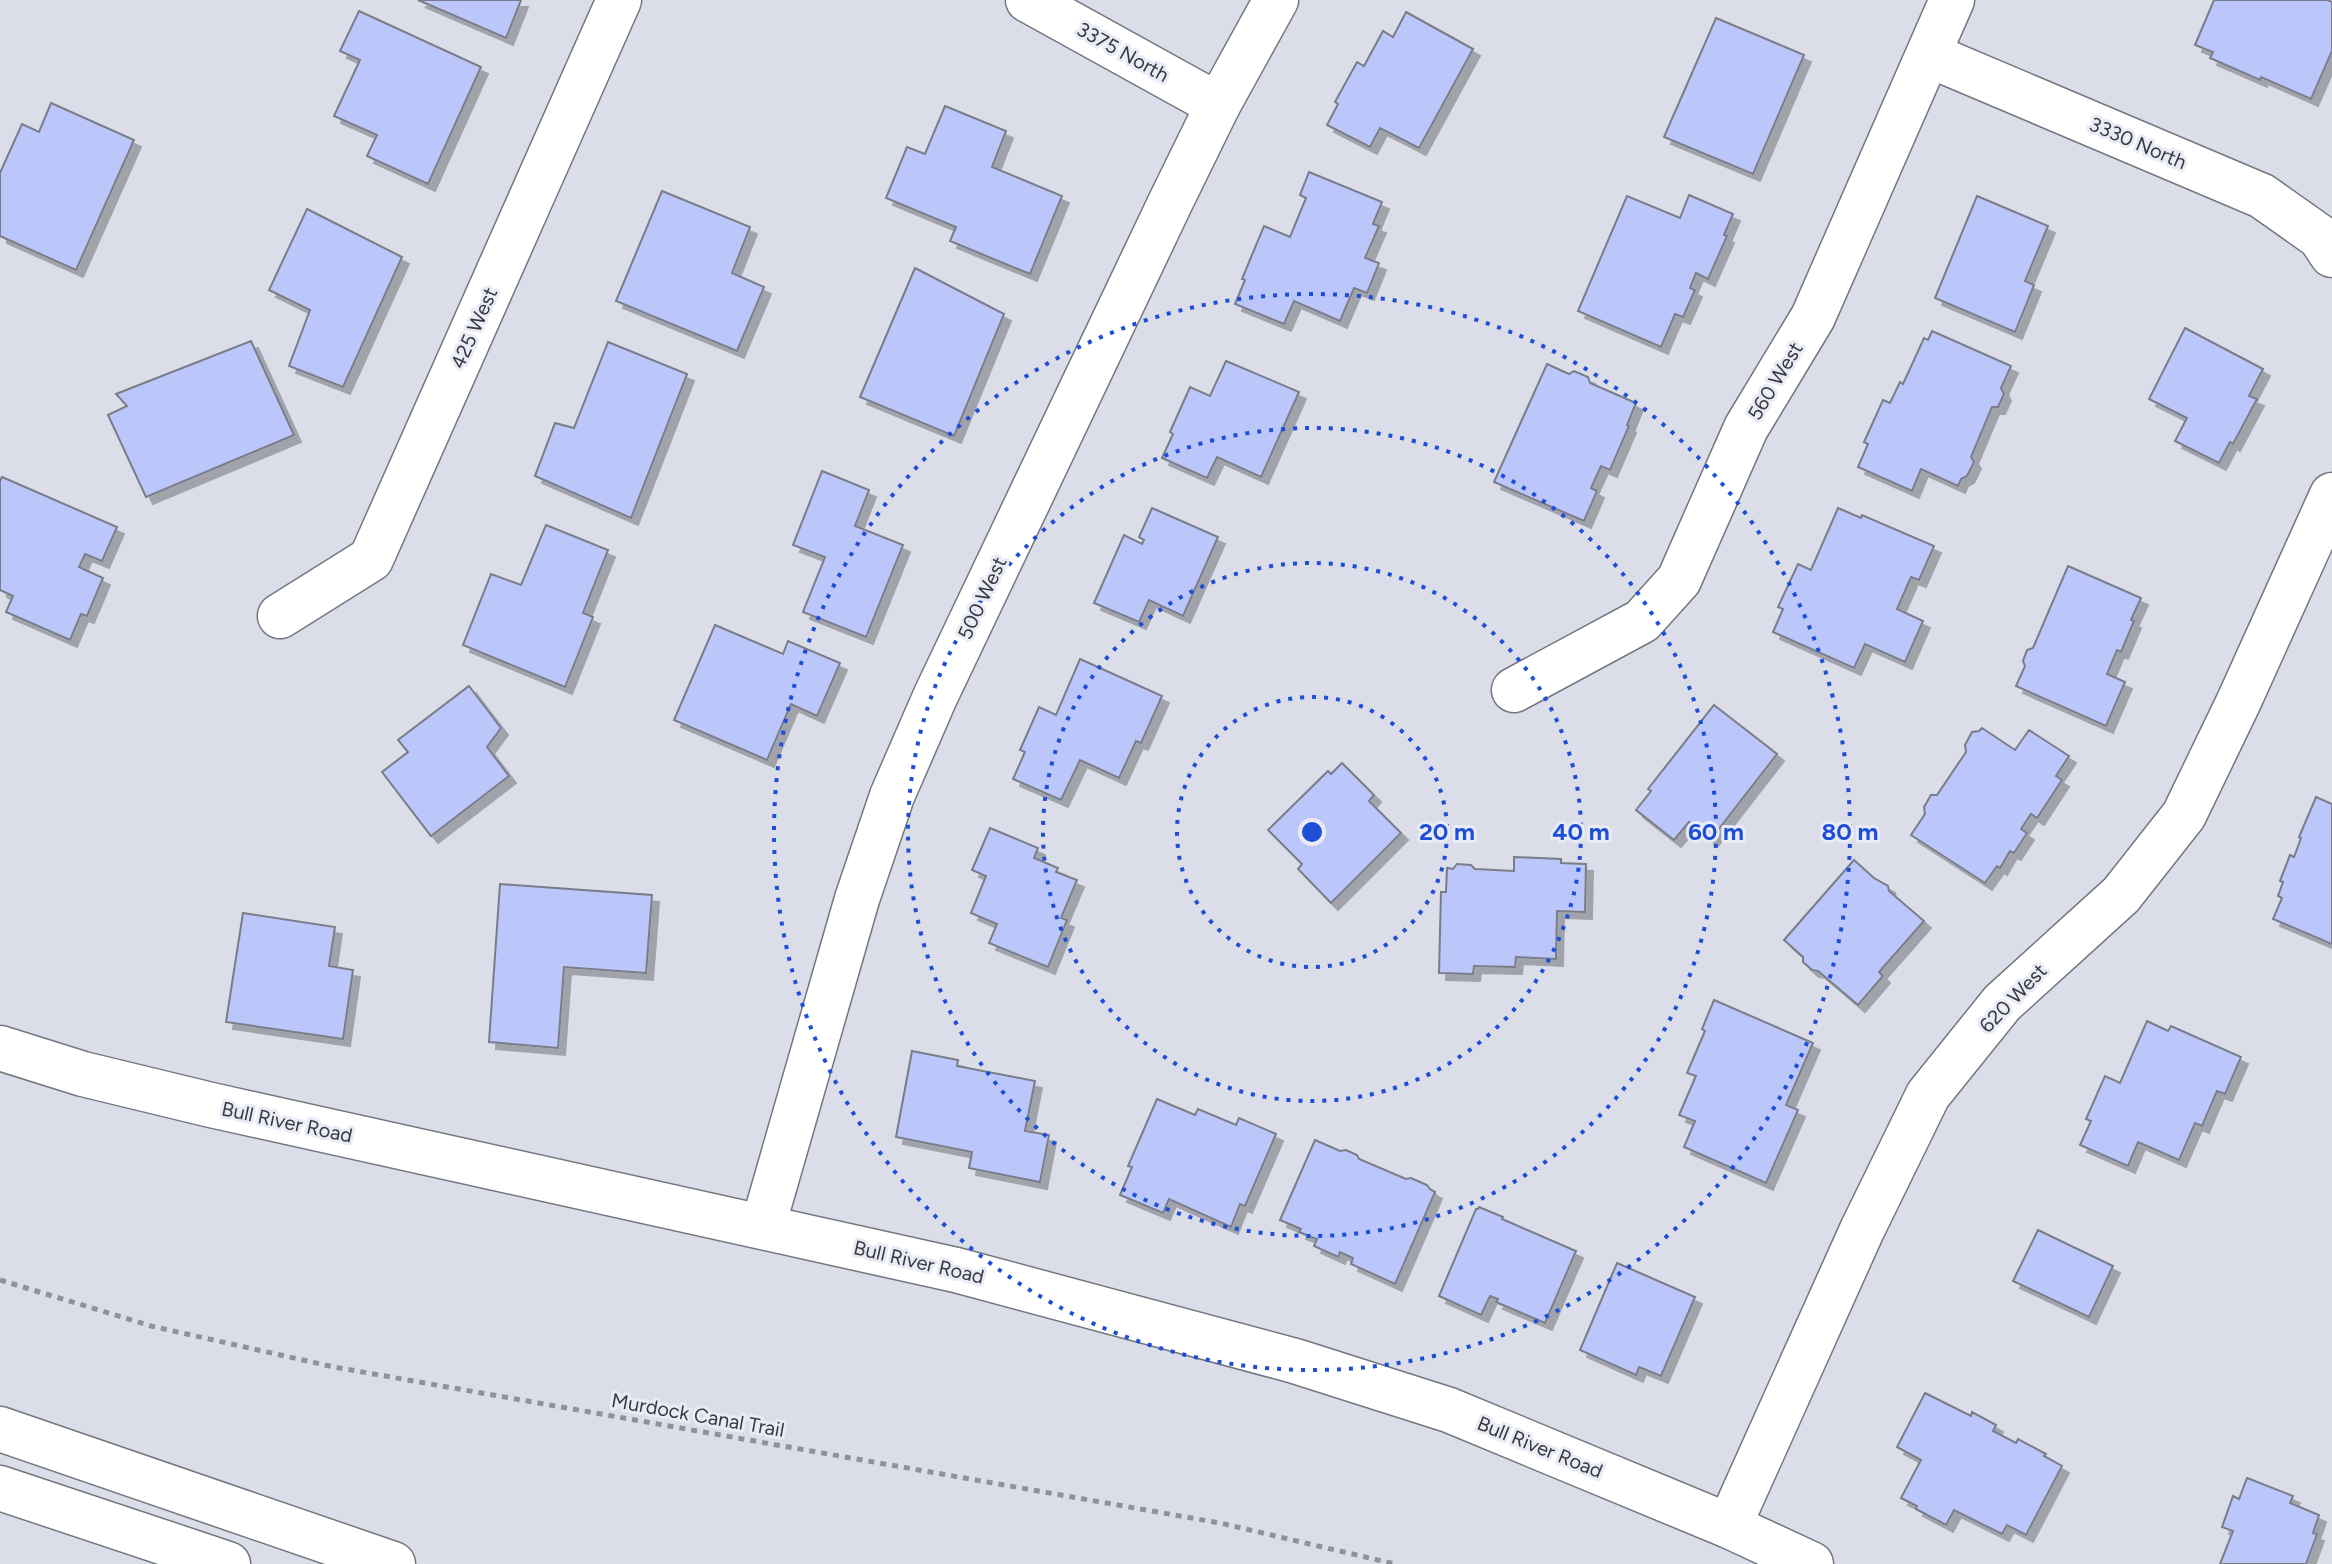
<svg xmlns="http://www.w3.org/2000/svg" width="2332" height="1564" viewBox="0 0 2332 1564" font-family="Figtree,sans-serif">
	<defs>
		<filter id="shadow"><feDropShadow dx="7" dy="7" stdDeviation="0" flood-color="#0004"/></filter>
	</defs>
	<rect width="100%" height="100%" fill="#dbdee9"/>
	<g fill="#bbc6fb" stroke="#7a7d87" stroke-width="2" filter="url(#shadow)">
		<path d="M418 0H521L506 38Z"/>
		<path d="M2214 0H2328L2332 2V51L2311 99 2261 77 2260 80 2210 58 2213 52 2195 45Z"/>
		<path d="M359 11 481 67 428 184 367 156 377 135 334 116 360 60 340 51Z"/>
		<path d="M1406 12 1473 49 1419 148 1380 128 1370 147 1327 125 1338 104 1335 102 1357 62 1364 66 1383 31 1393 37Z"/>
		<path d="M1716 18 1804 55 1753 174 1664 137Z"/>
		<path d="M51 103 134 140 76 270 0 236V173L22 124 39 132Z"/>
		<path d="M945 106 1006 131 992 167 1062 196 1030 274 950 241 956 227 886 198 907 147 925 154Z"/>
		<path d="M1309 172 1382 202 1373 224 1379 226 1365 258 1379 263 1367 293 1354 288 1340 321 1294 301 1284 324 1235 304 1245 280 1242 279 1264 226 1290 237 1306 198 1300 195Z"/>
		<path d="M662 191 750 227 732 273 764 287 737 351 616 301Z"/>
		<path d="M1689 195 1733 214 1724 235 1727 236 1708 279 1696 273 1690 288 1695 290 1683 317 1675 314 1661 347 1578 311 1627 196 1680 218Z"/>
		<path d="M1977 196 2048 226 2025 281 2034 285 2015 332 1935 298Z"/>
		<path d="M307 209 402 257 343 387 289 366 310 310 269 290Z"/>
		<path d="M915 268 1004 314 954 436 860 397Z"/>
		<path d="M2185 328 2263 369 2249 396 2257 399 2233 444 2230 442 2219 463 2175 441 2187 418 2149 399Z"/>
		<path d="M1932 331 2011 366 2001 388 2004 394 1998 407H1992L1971 457 1974 462 1967 476 1961 479 1958 486 1921 469 1912 491 1858 467 1868 444 1864 442 1883 400 1890 403 1900 382 1903 384 1924 338 1928 340Z"/>
		<path d="M251 341 294 435 146 497 108 415 127 406 116 394Z"/>
		<path d="M608 342 687 374 631 518 535 476 555 423 574 428Z"/>
		<path d="M1226 361 1299 392 1261 477 1217 457 1207 478 1162 458 1173 434 1170 432 1190 387 1210 396Z"/>
		<path d="M1547 364 1569 374 1574 371 1588 377 1590 383 1636 403 1627 425 1629 426 1610 470 1601 466 1591 488 1597 491 1584 521 1494 482Z"/>
		<path d="M822 471 869 490 855 526 903 545 866 637 803 612 825 557 793 545Z"/>
		<path d="M2 477 117 527 102 561 85 554 79 567 103 578 87 616 81 614 70 640 6 612 13 596 0 590V481Z"/>
		<path d="M1152 508 1218 537 1183 616 1149 600 1139 622 1094 603 1124 535 1142 544 1144 540 1139 537Z"/>
		<path d="M1838 508 1861 518 1862 515 1934 546 1919 580 1911 577 1897 609 1923 621 1905 662 1865 644 1854 668 1773 632 1783 609 1778 607 1798 564 1811 570Z"/>
		<path d="M546 525 608 550 583 613 593 617 565 687 463 645 491 574 521 585Z"/>
		<path d="M2068 566 2141 598 2131 620 2134 621 2121 652 2117 650 2107 674 2125 682 2106 726 2016 686 2025 666 2023 661 2027 650 2033 648Z"/>
		<path d="M715 625 783 654 788 641 840 663 817 716 791 704 767 760 674 720Z"/>
		<path d="M1080 659 1162 696 1141 743 1136 741 1119 778 1080 760 1061 800 1013 779 1025 752 1020 750 1039 707 1056 715Z"/>
		<path d="M469 686 501 728 487 747 509 776 431 836 382 772 408 752 398 740Z"/>
		<path d="M1714 705 1777 754 1711 839 1689 822 1674 840 1636 810 1651 791 1648 789Z"/>
		<path d="M1982 728 2015 750 2029 730 2069 756 2056 776 2062 780 2037 818 2031 814 2021 829 2027 833 2014 853 2010 851 2000 868 1997 866 1985 883 1911 835 1925 814 1924 807 1931 795H1937L1966 752 1965 745 1972 732 1979 731Z"/>
		<path d="M1342 763 1374 795 1369 801 1401 833 1331 903 1298 869 1302 864 1268 830 1328 771 1331 774Z"/>
		<path d="M2316 797 2332 804V944L2273 919 2282 898 2278 896 2283 882 2280 881 2290 855 2294 857 2301 838 2299 837Z"/>
		<path d="M990 828 1038 848 1034 858 1058 868 1056 872 1077 880 1061 918 1067 920 1048 967 989 943 997 924 971 913 986 876 972 870Z"/>
		<path d="M1514 857 1561 859V863L1586 864 1585 912 1557 911 1556 959 1516 957 1515 967 1474 966 1473 974 1439 973 1441 892H1446L1447 868 1453 869 1457 864 1471 865 1475 869 1514 871Z"/>
		<path d="M1854 860 1874 878 1888 886 1889 891 1924 921 1879 972 1883 976 1858 1005 1818 971 1812 970 1803 962V957L1784 940Z"/>
		<path d="M500 884 652 895 646 973 564 967 558 1048 489 1042Z"/>
		<path d="M243 913 335 927 329 966 353 970 343 1039 226 1022Z"/>
		<path d="M1714 1000 1813 1043 1786 1105 1798 1110 1766 1183 1684 1147 1695 1121 1679 1115 1696 1076 1687 1073 1705 1031 1702 1029Z"/>
		<path d="M2147 1021 2168 1031 2171 1026 2241 1057 2225 1094 2217 1091 2202 1126 2195 1123 2179 1160 2138 1142 2128 1166 2080 1145 2091 1121 2086 1119 2105 1076 2120 1083Z"/>
		<path d="M912 1051 958 1060 957 1066 1035 1081 1025 1131 1049 1135 1040 1182 969 1168 972 1152 896 1137Z"/>
		<path d="M1157 1099 1195 1115 1198 1109 1236 1125 1239 1118 1276 1134 1245 1206 1240 1204 1231 1227 1169 1199 1163 1213 1120 1195 1132 1167 1128 1166Z"/>
		<path d="M1315 1140 1340 1151 1346 1150 1357 1155 1359 1159 1406 1179 1411 1178 1427 1185 1430 1189 1435 1192 1395 1284 1351 1264 1353 1258 1340 1252 1338 1257 1314 1246 1317 1239 1299 1232 1301 1229 1280 1220Z"/>
		<path d="M1479 1207 1503 1217 1502 1219 1576 1251 1545 1323 1496 1302 1498 1299 1490 1296 1481 1315 1439 1296 1476 1209H1478Z"/>
		<path d="M2038 1230 2113 1266 2089 1317 2013 1281Z"/>
		<path d="M1617 1263 1695 1297 1661 1376 1639 1367 1636 1375 1580 1350Z"/>
		<path d="M1925 1393 1971 1416 1972 1412 1996 1425 1993 1431 2016 1443 2018 1439 2046 1454 2044 1456 2062 1466 2026 1535 2007 1525 2002 1534 1954 1510 1946 1525 1916 1509 1917 1506 1901 1498 1921 1460 1897 1447Z"/>
		<path d="M2247 1478 2293 1496 2290 1503 2319 1515 2313 1533 2317 1534 2306 1564H2220L2233 1531 2222 1527 2233 1496 2239 1499Z"/>
	</g>
	<g fill="none" stroke-linecap="round" stroke-linejoin="round">
		<g stroke="#747680" stroke-width="47">
			<g id="street">
				<path d="M1028 0 1218 105"/>
				<path d="M1929 55 2262 196 2320 237 2332 255"/>
				<path d="M280 616 371 559 619 0"/>
				<path d="M1514 690 1642 621 1679 580 1746 428 1813 317 1952 0"/>
				<path d="M0 1048 83 1074 211 1105 956 1270 1295 1361 1449 1410 1729 1526 1811 1564"/>
				<path d="M763 1226 857 899 892 796 935 697 1171 201 1218 105 1276 0"/>
				<path d="M1729 1526 1862 1230 1928 1095 2002 1003 2121 895 2184 815 2239 701 2332 495"/>
			</g>
		</g>
		<g stroke="#747680" stroke-width="47">
			<g id="primary">
				<path d="M0 1429 393 1564"/>
				<path d="M0 1488 228 1564"/>
			</g>
		</g>
		<path stroke="#8f9299" stroke-width="5" stroke-dasharray="6 6" stroke-linecap="butt" d="M0 1280 151 1326 334 1367 1220 1523 1395 1564"/>
		<use href="#street" stroke="#fff" stroke-width="44"/>
		<use href="#primary" stroke="#fff" stroke-width="44"/>
	</g>
	<g fill="none" stroke="#1d4ed8" stroke-width="4" stroke-dasharray="4 8">
		<circle cx="1312" cy="832" r="135"/>
		<circle cx="1312" cy="832" r="269"/>
		<circle cx="1312" cy="832" r="404"/>
		<circle cx="1312" cy="832" r="538"/>
	</g>
	<g text-anchor="middle" dominant-baseline="central" stroke-width="6" stroke-linejoin="round" paint-order="stroke">
		<g font-size="20" fill="#393a3e" stroke="#e9ebf7">
			<text transform="translate(1123 52) rotate(29)">3375 North</text>
			<text transform="translate(2138 143) rotate(23)">3330 North</text>
			<text transform="translate(474 328) rotate(-66)">425 West</text>
			<text transform="translate(1775 381) rotate(-59)">560 West</text>
			<text transform="translate(982 598) rotate(-65)">500 West</text>
			<text transform="translate(2013 998) rotate(-46)">620 West</text>
			<text transform="translate(287 1122) rotate(12)">Bull River Road</text>
			<text transform="translate(919 1262) rotate(13)">Bull River Road</text>
			<text transform="translate(698 1415) rotate(10)">Murdock Canal Trail</text>
			<text transform="translate(1540 1447) rotate(22)">Bull River Road</text>
		</g>
	</g>
	<circle cx="1312" cy="832" r="12" fill="#1d4ed8" stroke="#e9ebf7" stroke-width="4"/>
	<g font-size="24" text-anchor="middle" font-weight="bold" fill="#1d4ed8" stroke="#e9ebf7" stroke-width="6" stroke-linejoin="round" paint-order="stroke">
		<text x="1447" y="840">20 m</text>
		<text x="1581" y="840">40 m</text>
		<text x="1716" y="840">60 m</text>
		<text x="1850" y="840">80 m</text>
	</g>
</svg>
